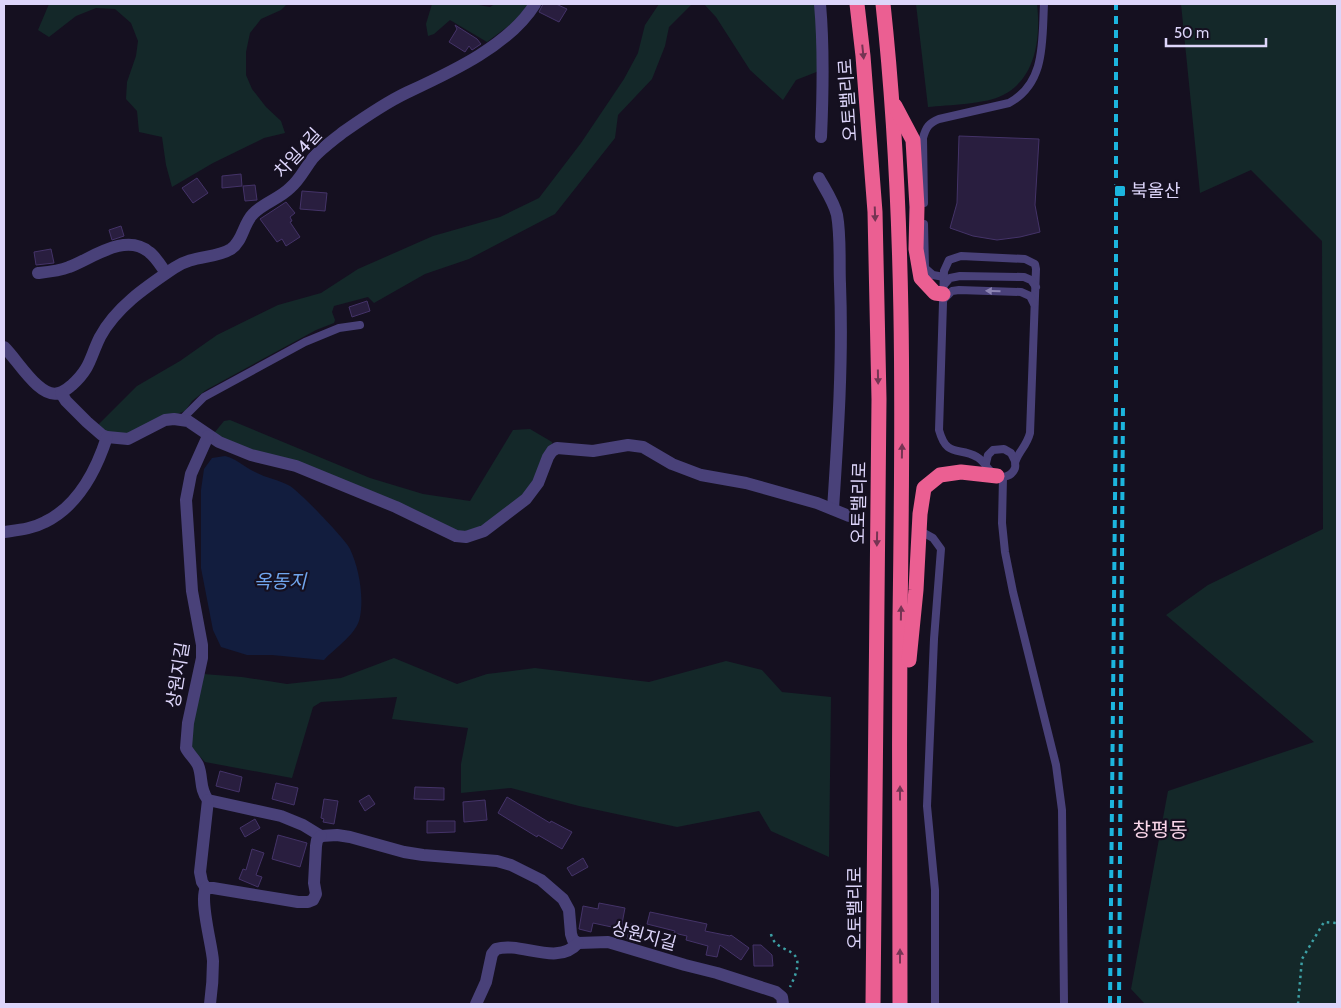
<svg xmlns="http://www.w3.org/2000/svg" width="1341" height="1008" viewBox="0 0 1341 1008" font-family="Cabin,'Noto Sans KR',sans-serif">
	<rect width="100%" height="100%" fill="#151020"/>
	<g fill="#142829">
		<path d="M49 4H287L281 10 261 19 250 33 246 52V75L252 89 266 107 281 121 285 133 264 138 213 163 172 187 166 165 162 137 139 132 137 111 126 99 127 82 136 56 138 41 131 23 115 9 96 8 76 16 49 37 38 30Z"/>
		<path d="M432 4H473L490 7 495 4H530L511 24 487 42 450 20 434 34 428 36 426 24Z"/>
		<path d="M659 4H692L669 27 665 46 652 79 618 115 615 138 555 214 469 259 425 274 374 303 368 297 334 306 332 312 335 320 334 323 316 330 206 390 192 401 185 411 119 437 96 427 137 386 180 361 217 335 278 305 321 293 358 269 433 236 500 217 539 198 581 143 624 79 638 53 645 25Z"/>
		<path d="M704 4H816L819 71 796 80 783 100 750 70 716 17Z"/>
		<path d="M916 4H1037C1041 37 1036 79 1003 95 988 104 947 105 928 107Z"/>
		<path d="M1181 4H1337V1004H1145L1131 989 1168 791 1314 742 1166 615 1208 585 1323 529 1322 241 1251 170 1200 193Z"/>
		<path d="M230 420 370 478 423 494 470 501 513 430 530 429 552 442V449L531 489 494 521 466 534 215 437V432L224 421Z"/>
		<path d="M394 658 457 684 487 674 535 668 649 682 726 661 762 670 782 692 831 697 829 857 771 831 759 811 677 827 579 806 511 788 461 793V764L468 728 392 719 397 697 321 702 313 707 292 778 205 762 191 747 190 739 203 674 242 677 287 684 341 678Z"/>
	</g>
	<path fill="#121d3e" d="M225 456C237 459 244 467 255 472 266 478 280 480 290 486 300 492 346 540 350 549 359 568 364 596 360 617 357 634 336 647 324 660L272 655H247L221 647 213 630 201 568V490L204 469 212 458Z"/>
	<g fill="#291e3f" stroke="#443368">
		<path d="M543 4H556L567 9 559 22 539 12Z"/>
		<path d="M455 25 477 39 481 44 472 50 469 46 465 52 449 42 457 29Z"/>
		<path d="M959 136 1039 139 1035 205 1040 232 1020 237 997 240 973 236 950 228 957 203Z"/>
		<path d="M241 174 242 186 222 188V176Z"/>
		<path d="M197 178 208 193 193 203 182 188Z"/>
		<path d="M255 185 257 200 245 201 243 186Z"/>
		<path d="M302 191 327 193 325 211 300 209Z"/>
		<path d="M286 202 295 213 290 217 292 221 290 222 300 237 286 246 282 239 277 242 260 219Z"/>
		<path d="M121 226 124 236 112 240 109 230Z"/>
		<path d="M51 249 54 263 36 265 34 252Z"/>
		<path d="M367 301 370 311 352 317 349 307Z"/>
		<path d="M220 771 242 777 239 792 216 786Z"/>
		<path d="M276 783 298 788 294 805 272 799Z"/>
		<path d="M415 787 444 788V800L414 799Z"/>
		<path d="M369 795 375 804 365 811 359 801Z"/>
		<path d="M507 797 550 823 551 821 572 832 562 849 538 835 537 837 498 813Z"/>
		<path d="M324 799 338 801 334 824 323 822 324 819 321 818Z"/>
		<path d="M485 800 487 820 464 822 463 802Z"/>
		<path d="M255 819 260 828 245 837 240 828Z"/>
		<path d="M427 821H455V832L427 833Z"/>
		<path d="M278 835 307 843 300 867 272 859Z"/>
		<path d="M252 849 264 853 256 875 262 877 258 887 239 879 243 869 246 870Z"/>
		<path d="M583 858 588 867 572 876 567 868Z"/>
		<path d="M599 903 625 908 621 929 593 923 591 932 579 929 583 906 598 909Z"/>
		<path d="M650 912 707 924 705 931 730 936 731 935 749 948 741 960 720 945 717 957 706 955 708 946 686 940 687 936 674 933 675 931 647 924Z"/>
		<path d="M631 924 643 926 640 943 627 939Z"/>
		<path d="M753 945H761L772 955 773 966H754Z"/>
	</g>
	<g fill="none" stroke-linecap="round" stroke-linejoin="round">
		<g stroke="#3da0a5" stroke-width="2.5" stroke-dasharray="2.5 4" stroke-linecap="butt">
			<path d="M771 934C776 958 813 941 790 987"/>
			<path d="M1298 1004 1302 959 1324 922 1337 923"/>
		</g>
		<g stroke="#494179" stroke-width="8">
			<path d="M924 203 923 138C926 127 929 123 939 119L1009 103C1046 83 1042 41 1044 4"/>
			<path d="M924 224 925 268 933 275 944 277"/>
			<path d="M961 256 1025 259 1035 264 1036 269 1030 433C1027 445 1020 450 1016 460 1014 464 1016 464 1015 468 1012 476 1003 479 996 475 987 471 986 462 977 457 959 446 947 459 939 430L944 271 949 260Z"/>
			<path d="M944 285 950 278 960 276 1024 277 1031 280 1036 287"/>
			<path d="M943 300 952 291 959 290 1021 292 1030 296 1034 304"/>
			<path d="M181 420 204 397 305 342 339 328 360 325"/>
			<path d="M986 463 988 455 993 450 1004 449 1011 453 1015 461"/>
			<path d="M1003 477 1002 523 1005 552 1013 592 1056 765 1062 810 1064 1004"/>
			<path d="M924 533 933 538 941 549 934 639 927 806 935 890V1004"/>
		</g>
		<g stroke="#494179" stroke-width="12">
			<path d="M820 4C824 48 823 92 821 137"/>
			<path d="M819 178C825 189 834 202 837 215 841 237 839 262 840 284 843 359 838 434 833 509"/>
			<path d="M38 273C48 272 59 271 69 267 91 259 125 232 149 252 156 257 161 266 166 273"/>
			<path d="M4 347C17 359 40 400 59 393 64 392 68 388 72 385 91 368 90 357 100 337 116 307 146 287 174 268 193 255 215 259 231 249 243 241 243 224 253 214 263 203 279 199 290 188 300 180 305 168 313 158 321 149 332 141 342 133 362 119 383 104 406 93 449 73 509 46 535 4"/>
			<path d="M61 393 66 401 87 422 102 435 107 437 128 439 165 420 174 419 188 421 219 442 251 455 296 466 396 507 456 536 466 537 484 531 526 499 538 483 548 457 552 451 557 448 593 451 628 445 643 447 672 464 701 475 746 483 817 503 849 516"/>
			<path d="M208 436 191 474 186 500 192 591 202 645V658L188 723 186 748C189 754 195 759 198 765 203 777 199 789 208 800L281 816 303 825 321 836 337 835 350 837 404 852 423 855 497 861 511 865 541 880 563 899 569 910 571 934 573 940 578 943 608 942 685 965 717 973 776 992 782 997 783 1004"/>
			<path d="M4 532C18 530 32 529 45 522 78 506 96 471 107 437"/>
			<path d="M206 888 202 882 200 872 208 800"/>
			<path d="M210 1004C212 990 213 975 213 961 212 945 199 900 206 888H213L298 902H308L313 900 316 894 314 883 316 846 317 840 321 836"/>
			<path d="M476 1004 486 982 492 954 496 949C521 941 557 967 578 943"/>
		</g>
		<g stroke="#eb5f92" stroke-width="15">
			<path d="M857 4 863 56 875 212 879 399 873 1004"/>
			<path d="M883 4C905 207 903 412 900 617 899 746 900 875 900 1004"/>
			<path d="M895 106 913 140 917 207 916 249 921 278 935 293 943 294"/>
			<path d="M909 660 916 590 920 514 924 488 940 475 961 472 997 476"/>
		</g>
		<g stroke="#1cb5de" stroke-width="4" stroke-dasharray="8 6" stroke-linecap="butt">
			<path d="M1110 1004 1116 399V4"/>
			<path d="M1119 1004 1123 404"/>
		</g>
	</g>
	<defs><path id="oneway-solid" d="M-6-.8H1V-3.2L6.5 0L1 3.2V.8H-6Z" transform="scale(1.25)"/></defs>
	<g fill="#753453">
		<use href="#oneway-solid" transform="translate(863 52) rotate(84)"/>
		<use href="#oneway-solid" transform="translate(875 214) rotate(88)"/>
		<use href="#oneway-solid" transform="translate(878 377) rotate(89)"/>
		<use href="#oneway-solid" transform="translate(902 451) rotate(-89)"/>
		<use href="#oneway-solid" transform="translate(877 539) rotate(91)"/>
		<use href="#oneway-solid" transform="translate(901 613) rotate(-89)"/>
		<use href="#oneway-solid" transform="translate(900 793) rotate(-90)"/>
		<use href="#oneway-solid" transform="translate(900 956) rotate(-90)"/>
	</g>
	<use fill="#8c84b3" href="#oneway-solid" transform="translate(993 291) rotate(-178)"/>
	<rect fill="#1cb5de" stroke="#151020" stroke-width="2" x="1114" y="185" width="12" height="12" rx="2.5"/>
	<g text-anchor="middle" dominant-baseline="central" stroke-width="4.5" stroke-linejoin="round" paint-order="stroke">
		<g font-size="18" fill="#ddd5fa" stroke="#151020">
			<text transform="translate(848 100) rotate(-94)">오토밸리로</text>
			<text transform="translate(298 153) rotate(-47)">차일4길</text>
			<text transform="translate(859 503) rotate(-89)">오토밸리로</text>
			<text transform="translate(178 675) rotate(-81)">상원지길</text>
			<text transform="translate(855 908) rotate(-90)">오토밸리로</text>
			<text transform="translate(644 936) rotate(15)">상원지길</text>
		</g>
		<g font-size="18" fill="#ddd5fa" stroke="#151020" text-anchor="start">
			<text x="1131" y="191">북울산</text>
		</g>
		<g font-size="19" font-style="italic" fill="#70a5ed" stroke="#151020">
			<text x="280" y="581">옥동지</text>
		</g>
		<g font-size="20" fill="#fad6e9" stroke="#151020">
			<text x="1160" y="830">창평동</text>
		</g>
	</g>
	<rect width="1341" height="1008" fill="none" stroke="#ddd5fa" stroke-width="10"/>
	<path d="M1166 38v8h100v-8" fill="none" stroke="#ddd5fa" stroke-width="2.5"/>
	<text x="1174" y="38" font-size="15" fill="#ddd5fa" stroke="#151020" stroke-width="4" paint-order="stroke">50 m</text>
</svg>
